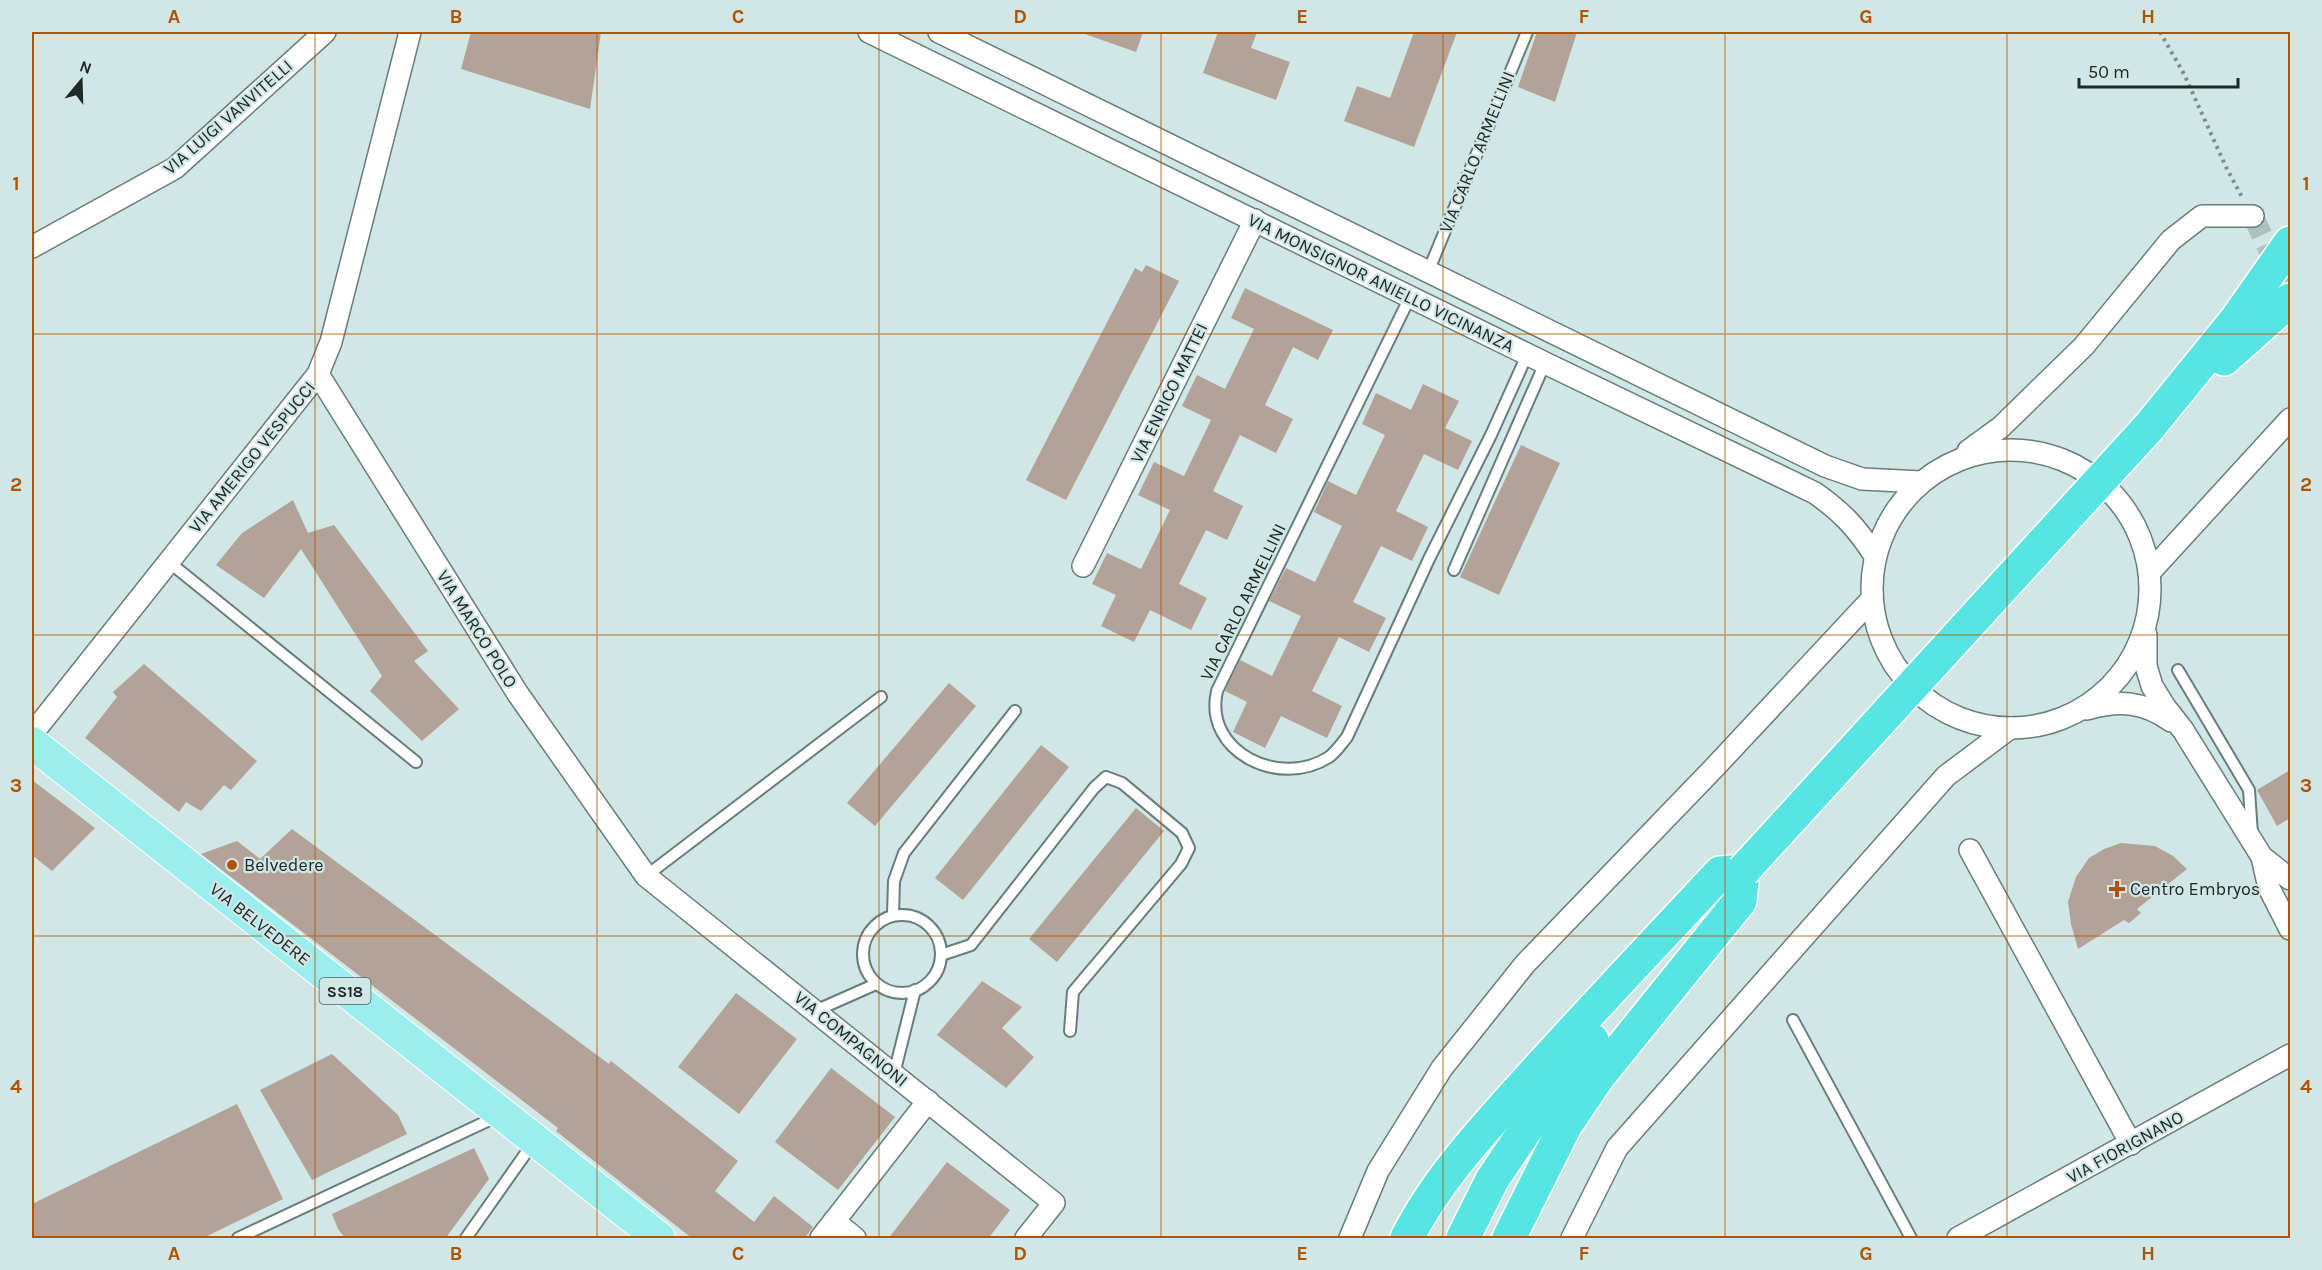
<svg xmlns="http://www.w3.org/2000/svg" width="2322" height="1270" viewBox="0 0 2322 1270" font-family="Karla,sans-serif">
	<rect width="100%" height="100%" fill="#d0e7e5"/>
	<g fill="#b3a298">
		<path d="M471 32H601L590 109 461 69Z"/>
		<path d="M1085 32H1143L1136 52 1085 34Z"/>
		<path d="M1218 32H1257L1251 48 1290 62 1276 100 1203 73Z"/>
		<path d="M1414 32H1457L1414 147 1344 121 1357 86 1390 98Z"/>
		<path d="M1537 32H1577L1555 102 1518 87Z"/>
		<path d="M1146 265 1179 281 1066 500 1026 480 1135 268 1142 272Z"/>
		<path d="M1245 288 1333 330 1318 360 1293 347 1265 405 1293 419 1276 453 1240 435 1213 491 1243 506 1227 540 1206 530 1179 584 1207 598 1191 630 1150 610 1134 642 1101 626 1116 595 1092 584 1107 553 1141 569 1170 510 1138 495 1154 462 1184 476 1211 420 1182 406 1197 375 1225 389 1254 329 1231 318Z"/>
		<path d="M1423 384 1459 401 1445 428 1472 441 1458 470 1424 454 1396 511 1428 527 1412 561 1381 546 1353 602 1386 618 1369 652 1339 637 1312 691 1342 706 1327 738 1281 716 1265 748 1233 732 1247 702 1225 691 1240 660 1272 676 1301 616 1269 601 1286 568 1315 582 1342 526 1314 512 1328 481 1356 495 1385 435 1362 424 1376 393 1411 410Z"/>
		<path d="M1521 445 1560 463 1499 595 1460 577Z"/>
		<path d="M293 500 308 533 334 525 428 651 414 661 459 709 422 741 370 691 382 676 301 549 264 598 216 565 242 533Z"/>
		<path d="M144 664 257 761 231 790 224 785 201 811 186 802 179 812 85 738 117 697 113 692Z"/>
		<path d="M949 683 976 706 875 826 847 803Z"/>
		<path d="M1041 745 1069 767 963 900 935 878Z"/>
		<path d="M2290 770V818L2277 826 2257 790Z"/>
		<path d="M32 780 95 828 52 871 32 855Z"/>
		<path d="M1136 808 1164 831 1057 962 1029 939Z"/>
		<path d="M292 829 609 1064 611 1061 738 1161 715 1191 754 1222 774 1196 813 1227 804 1239H693L556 1131 558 1128 201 854 237 841 260 859Z"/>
		<path d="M2121 843 2155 846 2173 856 2187 869 2137 909 2141 913 2129 923 2124 920 2078 949 2071 924 2068 902 2076 877 2089 858 2104 849Z"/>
		<path d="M982 981 1022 1007 1002 1028 1034 1057 1006 1088 937 1035Z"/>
		<path d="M736 993 797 1039 739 1114 678 1067Z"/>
		<path d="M332 1054 398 1115 407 1134 312 1180 260 1090Z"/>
		<path d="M831 1068 895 1117 838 1190 775 1142Z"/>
		<path d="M237 1104 283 1199 201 1239H32V1204Z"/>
		<path d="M474 1148 489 1179 445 1239H346L338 1229 332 1214Z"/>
		<path d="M947 1162 1010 1210 988 1239H888Z"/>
	</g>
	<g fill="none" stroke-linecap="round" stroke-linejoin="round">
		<path stroke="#adc1bf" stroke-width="21" stroke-dasharray="21 10" stroke-linecap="butt" d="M2253 216 2290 296"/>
		<g stroke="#687d7c" stroke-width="14">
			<g id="lane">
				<path d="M1428 272 1527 32"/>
				<path d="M1410 297 1217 691C1203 752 1280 789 1329 757 1336 752 1342 743 1347 737L1429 559 1491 435 1527 355"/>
				<path d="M169 562 416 762"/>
				<path d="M1454 570 1545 363"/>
				<path d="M2178 670 2249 790 2252 834"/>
				<path d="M646 876 881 697"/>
				<path d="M893 915 894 881 904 853 1015 711"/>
				<circle cx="902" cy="954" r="39"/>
				<path d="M941 955 971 945 1094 788 1106 777 1122 783 1182 833 1189 848 1181 864 1073 992 1070 1031"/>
				<path d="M815 1011 876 984"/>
				<path d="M1793 1020 1911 1238"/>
				<path d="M894 1074 915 990"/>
				<path d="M238 1238 498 1116"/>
				<path d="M466 1238 533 1143"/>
			</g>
		</g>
		<g stroke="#687d7c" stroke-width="24">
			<g id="street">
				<path d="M869 32 1545 363 1815 493C1842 512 1857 528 1875 556"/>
				<path d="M939 32 1825 466 1862 479 1921 482"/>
				<path d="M32 247 175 168 325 32"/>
				<path d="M318 374 518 694 646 876 1054 1203 1026 1238"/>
				<circle cx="2011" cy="589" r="139"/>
				<path d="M1968 451 2001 427 2084 346 2171 240 2202 216H2253"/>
				<path d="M1083 566 1255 220"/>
				<path d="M2150 572 2290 419"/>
				<path d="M2146 635V666L2152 686 2165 707 2183 730 2262 857 2269 888 2290 929"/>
				<path d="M2087 709C2119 700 2143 701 2171 721"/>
				<path d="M32 734 318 374 331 342 410 32"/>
				<path d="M1970 850 2131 1144"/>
				<path d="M2262 857 2290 879"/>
				<path d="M834 1221 855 1238"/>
				<path d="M821 1238 928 1101"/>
				<path d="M1350 1238 1378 1171 1442 1068 1525 964 1713 769 1871 600"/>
				<path d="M1572 1238 1617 1148 1946 776 2010 728"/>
				<path d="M1958 1238 2290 1055"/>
			</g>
		</g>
		<g stroke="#fff" stroke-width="34">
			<path id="primary" d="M32 743 659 1238"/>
		</g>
		<g stroke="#fff" stroke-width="36">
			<g id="highway">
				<path d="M2224 359 2290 300"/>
				<path d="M2149 427 2236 320 2290 243"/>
				<path d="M1407 1238C1437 1179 1484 1129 1528 1080 1591 1010 1656 942 1720 873L1743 871"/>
				<path d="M1463 1238 1492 1180 1537 1113 1592 1040"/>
				<path d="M1509 1238 1565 1126 1598 1077 1740 901 1743 871"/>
			</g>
		</g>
		<path stroke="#7e8e8d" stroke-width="4" stroke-dasharray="3 4.5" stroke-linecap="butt" d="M2160 32 2184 74 2226 167 2242 197"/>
		<use href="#lane" stroke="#fff" stroke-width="10"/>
		<use href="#street" stroke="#fff" stroke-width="21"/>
		<use href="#primary" stroke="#9aefee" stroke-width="32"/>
		<use href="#highway" stroke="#56e5e2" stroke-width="33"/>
		<g stroke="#fff" stroke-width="36" stroke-linecap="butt">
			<path id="highway-bridge" d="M1743 871 2149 427"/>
		</g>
		<use href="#highway-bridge" stroke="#56e5e2" stroke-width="33"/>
	</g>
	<path fill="none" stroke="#b25300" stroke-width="1.5" stroke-opacity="0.55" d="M315 32V1238M597 32V1238M879 32V1238M1161 32V1238M1443 32V1238M1725 32V1238M2007 32V1238M32 334H2290M32 635H2290M32 936H2290"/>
	<g fill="#b25300" stroke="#d0e7e5" stroke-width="2">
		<circle cx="232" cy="865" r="6"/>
		<path d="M2114 880h6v6h6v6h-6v6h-6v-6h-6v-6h6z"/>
	</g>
	<g text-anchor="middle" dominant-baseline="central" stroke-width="4.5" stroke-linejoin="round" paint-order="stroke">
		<rect fill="#d0e7e5" stroke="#556261" stroke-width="1.5" x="319.5" y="978" width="51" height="26" rx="4.5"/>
		<g font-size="16" font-weight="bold" fill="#202929">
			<text x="345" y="991">SS18</text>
		</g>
		<g font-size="18" fill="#202929" stroke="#d0e7e5">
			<text transform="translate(228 117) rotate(-41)">VIA LUIGI VANVITELLI</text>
			<text transform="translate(1477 152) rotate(-68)">VIA CARLO ARMELLINI</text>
			<text transform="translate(1381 283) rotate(26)">VIA MONSIGNOR ANIELLO VICINANZA</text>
			<text transform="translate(1169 393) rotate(-64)">VIA ENRICO MATTEI</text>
			<text transform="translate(252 457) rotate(-51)">VIA AMERIGO VESPUCCI</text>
			<text transform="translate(1243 602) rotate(-64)">VIA CARLO ARMELLINI</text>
			<text transform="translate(477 629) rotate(58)">VIA MARCO POLO</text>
			<text transform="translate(260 924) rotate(38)">VIA BELVEDERE</text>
			<text transform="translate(851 1039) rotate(39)">VIA COMPAGNONI</text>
			<text transform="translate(2125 1147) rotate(-29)">VIA FIORIGNANO</text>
		</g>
		<g font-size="18" fill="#202929" stroke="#d0e7e5" text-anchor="start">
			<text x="244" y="865">Belvedere</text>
			<text x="2130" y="889">Centro Embryos</text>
		</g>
	</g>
	<rect width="2322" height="1270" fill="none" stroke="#d0e7e5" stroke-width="66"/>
	<g transform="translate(81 81) rotate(19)" stroke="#d0e7e5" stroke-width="4.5" paint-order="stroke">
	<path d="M0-4.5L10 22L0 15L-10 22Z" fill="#202929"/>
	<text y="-9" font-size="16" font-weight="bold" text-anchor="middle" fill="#202929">N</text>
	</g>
	<path d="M2079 78v9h159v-9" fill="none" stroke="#202929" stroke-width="3"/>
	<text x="2088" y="78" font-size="18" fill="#202929" stroke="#d0e7e5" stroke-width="4.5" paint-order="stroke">50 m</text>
	<rect x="33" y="33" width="2256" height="1204" fill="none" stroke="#b25300" stroke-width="2"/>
	<g font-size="20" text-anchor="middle" font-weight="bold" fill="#b25300">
		<text x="174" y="23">A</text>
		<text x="456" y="23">B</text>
		<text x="738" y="23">C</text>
		<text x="1020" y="23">D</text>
		<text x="1302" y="23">E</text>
		<text x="1584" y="23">F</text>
		<text x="1866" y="23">G</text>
		<text x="2148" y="23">H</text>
		<text x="16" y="190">1</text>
		<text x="2306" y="190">1</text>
		<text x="16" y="491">2</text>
		<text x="2306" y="491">2</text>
		<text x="16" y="792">3</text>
		<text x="2306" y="792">3</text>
		<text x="16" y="1093">4</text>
		<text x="2306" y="1093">4</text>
		<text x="174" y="1260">A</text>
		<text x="456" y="1260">B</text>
		<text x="738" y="1260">C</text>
		<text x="1020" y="1260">D</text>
		<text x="1302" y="1260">E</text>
		<text x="1584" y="1260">F</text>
		<text x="1866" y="1260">G</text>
		<text x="2148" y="1260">H</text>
	</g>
</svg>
